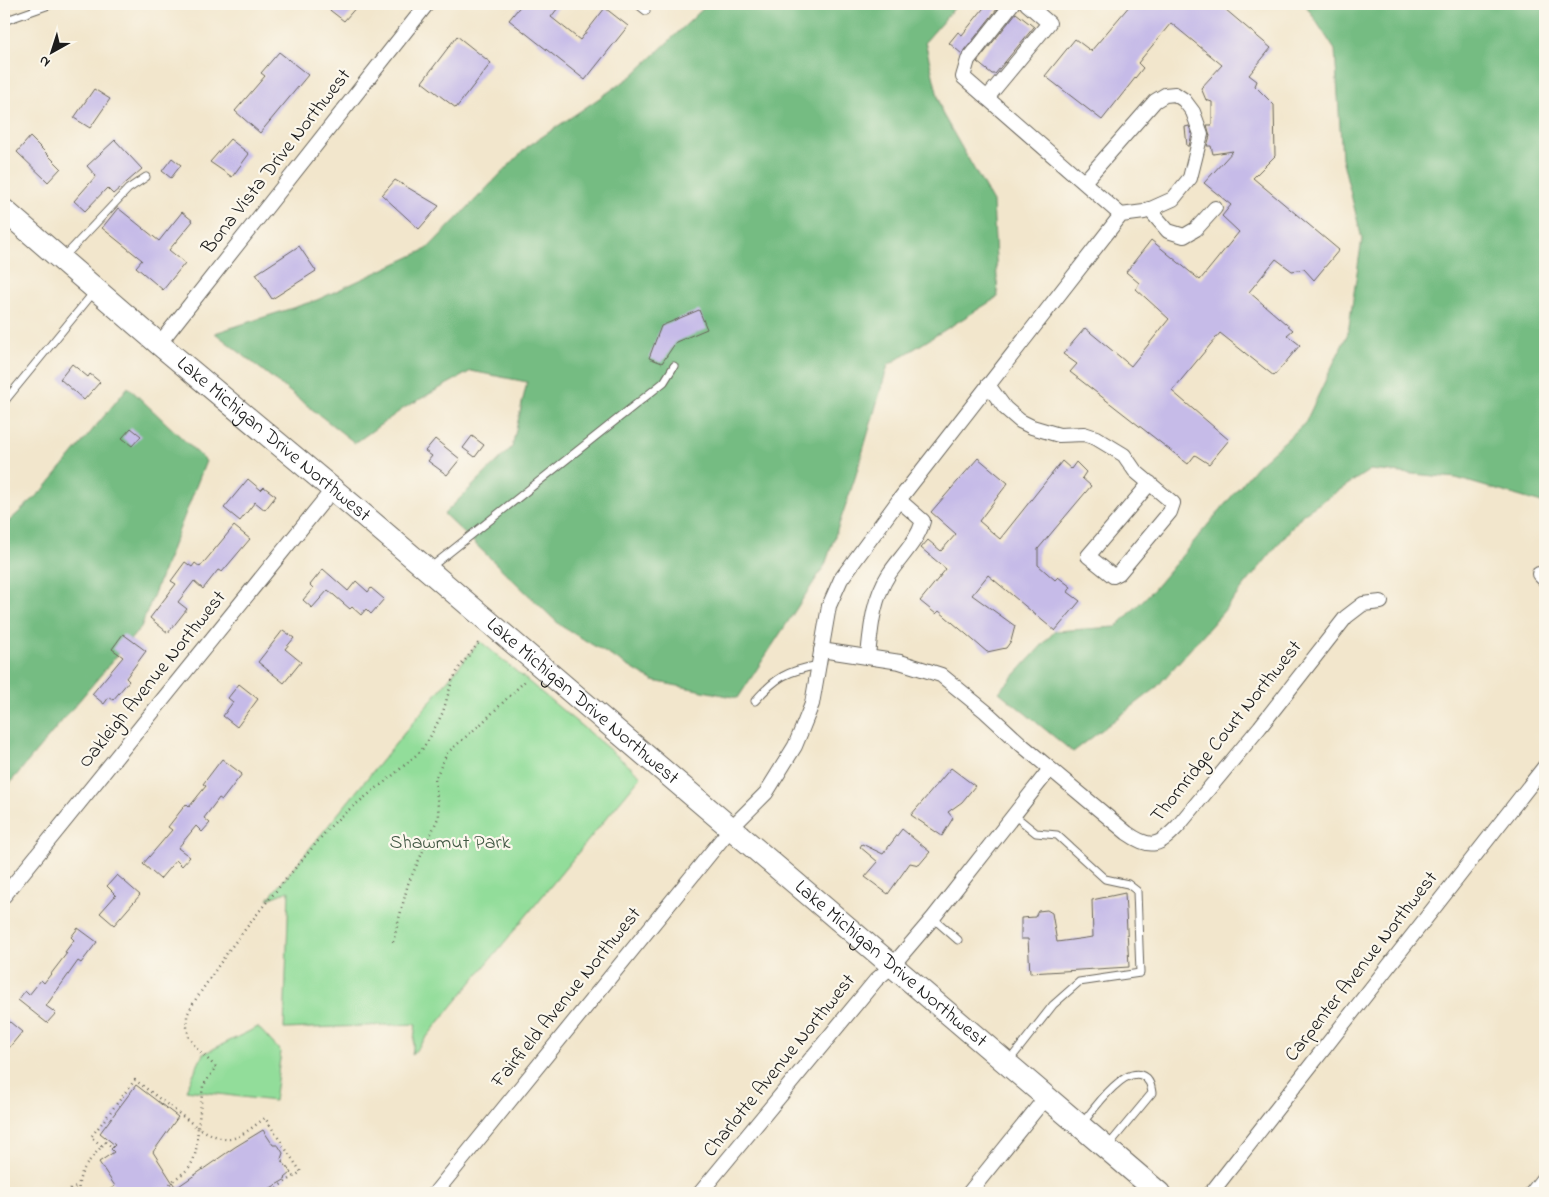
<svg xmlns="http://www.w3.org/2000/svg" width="1549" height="1197" viewBox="0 0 1549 1197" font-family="'Indie Flower',sans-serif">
	<rect width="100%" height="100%" fill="#fbf7ec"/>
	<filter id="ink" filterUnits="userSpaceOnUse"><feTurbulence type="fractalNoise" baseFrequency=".02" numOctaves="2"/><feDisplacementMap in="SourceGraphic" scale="10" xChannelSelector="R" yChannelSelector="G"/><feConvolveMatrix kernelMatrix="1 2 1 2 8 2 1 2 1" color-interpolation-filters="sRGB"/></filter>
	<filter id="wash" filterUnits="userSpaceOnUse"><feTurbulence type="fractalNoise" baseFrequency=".0096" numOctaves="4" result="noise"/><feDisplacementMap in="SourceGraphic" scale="20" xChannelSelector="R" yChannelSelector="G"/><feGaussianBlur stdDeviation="1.12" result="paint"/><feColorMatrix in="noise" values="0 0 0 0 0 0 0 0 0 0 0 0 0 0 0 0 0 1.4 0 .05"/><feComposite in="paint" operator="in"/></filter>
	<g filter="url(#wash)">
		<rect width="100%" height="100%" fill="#f2e6cc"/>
		<g fill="#92dd9a" stroke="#577c5b">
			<path d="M480 641 641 776 412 1055 416 1024 284 1029 289 891 268 899Z"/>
			<path d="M258 1027 281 1052 274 1101 186 1090 203 1054Z"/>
		</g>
		<g fill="#75bc82" stroke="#486c4f">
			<path d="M708 4H958L925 42 942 113 993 202 998 297 888 365 855 478 825 565 738 698 653 681 561 626 444 514 512 447 527 382 471 371 404 408 355 443 215 333 317 300 427 249 527 147 632 76Z"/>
			<path d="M1305 4H1545V504L1456 478 1370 470 1303 514 1223 612 1155 689 1073 752 999 692 1055 631 1116 627 1155 588 1257 466 1305 423 1348 333 1362 239 1342 158 1335 50Z"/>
			<path d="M128 387 206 461 141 627 4 790V526L44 489Z"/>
		</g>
		<g id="blocks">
			<g fill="#c6bbe8">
				<path d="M322 4H359L344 21Z"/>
				<path d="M522 4H561L551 17 580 40 605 8 628 26 585 80 509 20Z"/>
				<path d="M987 4H1001L962 54 949 43 958 32 962 35Z"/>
				<path d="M1131 4H1219L1271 48 1249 75 1257 81 1255 86 1274 105 1275 156 1253 178 1339 250 1314 280 1304 269 1292 271 1276 259 1249 292 1293 330 1287 335 1300 345 1274 376 1220 333 1172 391 1229 440 1209 464 1195 455 1188 464 1070 372 1077 364 1063 354 1085 328 1131 366 1169 319 1136 289 1139 283 1126 272 1151 240 1200 280 1239 232 1222 216 1231 205 1204 183 1233 151 1213 154 1211 146H1207L1210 136 1207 125H1212V102L1206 100 1201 88 1222 65 1171 23 1138 63 1143 68 1102 120 1045 76 1075 39 1091 51Z"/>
				<path d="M1016 13 1034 27 995 74H992L977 62Z"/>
				<path d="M457 36 491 63 456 108 422 82Z"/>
				<path d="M279 52 308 75 260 133 235 111 265 76 261 73Z"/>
				<path d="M94 89 110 99 90 128 74 118Z"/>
				<path d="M1189 126 1192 134 1189 146H1187L1185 127Z"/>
				<path d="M30 137 61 168 48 182 17 152Z"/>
				<path d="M230 139 249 154 232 177 210 162Z"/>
				<path d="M115 140 142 169 113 194 107 188 85 211 74 201 96 176 87 166Z"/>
				<path d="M172 158 181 165 171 178 162 171Z"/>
				<path d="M395 180 439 206 419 229 382 195Z"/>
				<path d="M118 208 159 241 182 212 193 221 169 250 185 263 163 290 136 267 142 260 102 228Z"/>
				<path d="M299 246 316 271 272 299 256 274Z"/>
				<path d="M699 310 707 329 676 342 662 363 649 358 661 326Z"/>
				<path d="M72 364 88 377 90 374 100 382 84 400 60 379Z"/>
				<path d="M131 428 141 436 132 446 122 438Z"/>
				<path d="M472 436 484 445 475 457 463 448Z"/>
				<path d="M435 439 460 459 447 475 428 461 432 456 425 451Z"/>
				<path d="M978 458 1008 483 979 521 1000 539 1062 461 1071 469 1076 462 1086 472 1082 478 1091 486 1038 549V565L1055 580 1058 577 1071 587 1068 592 1080 601 1055 631 988 575 972 595 1015 626 1011 641 1006 648 987 652 939 611 936 614 920 601 946 569 921 548 928 540 941 551 956 534 931 512Z"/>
				<path d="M248 479 261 490 264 487 276 496 265 510 255 502 240 521 224 508Z"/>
				<path d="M234 526 250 539 222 572 218 570 203 589 194 581 178 602 187 609 168 633 150 618 176 584 171 581 185 562 192 567 195 563 200 567Z"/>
				<path d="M323 569 348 591 356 581 368 592 371 588 384 599 371 614 366 609 361 615 352 607 350 609 328 590 312 608 303 600 313 588 310 585Z"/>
				<path d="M283 630 294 638 285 649 301 662 284 683 258 662Z"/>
				<path d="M123 634 146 651 126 678 129 681 113 700 109 697 104 704 92 694 123 657 112 649Z"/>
				<path d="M239 684 258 699 237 727 223 716 233 702 228 698Z"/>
				<path d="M222 759 242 774 222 800 219 798 204 818 210 823 202 832 196 826 178 848 190 857 182 866 176 860 160 879 143 864 172 830 168 827 186 804 189 807 206 786 203 784Z"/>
				<path d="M951 768 975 786 962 802 948 812 953 818 942 836 911 815Z"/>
				<path d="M902 829 930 852 919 865 910 863 888 894 865 877 878 862 860 847 862 844 883 854Z"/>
				<path d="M117 875 140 895 114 925 100 913 116 895 107 886Z"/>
				<path d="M1125 893 1129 967 1030 973 1028 939H1021V918L1035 917 1038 911 1047 910 1052 913 1057 942 1093 937 1092 900Z"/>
				<path d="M78 928 97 942 81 963 78 961 46 1006 56 1013 47 1023 18 1000 25 991 29 995 41 980 44 983 67 953 65 952 74 940 71 937Z"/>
				<path d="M4 1017 22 1032 4 1054Z"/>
				<path d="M136 1085 178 1117 153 1152 176 1188 235 1147 263 1130 273 1145H278L283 1153 281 1159 291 1173 285 1178 286 1179 262 1193H104L115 1186 99 1162 114 1152 111 1149 115 1145 100 1133Z"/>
			</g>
		</g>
	</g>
	<g filter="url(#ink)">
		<use href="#blocks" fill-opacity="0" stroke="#67635a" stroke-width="1"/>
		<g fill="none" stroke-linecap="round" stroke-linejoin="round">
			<g stroke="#67635a" stroke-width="9">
				<g id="service">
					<path d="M637 4 646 11"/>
					<path d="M4 21 52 4"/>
					<path d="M63 258 128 189 146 177"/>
					<path d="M4 402 94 292"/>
					<path d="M431 567 664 382 674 366"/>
					<path d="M755 701C776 677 787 671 819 665"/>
					<path d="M933 918 958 940"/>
					<path d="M1009 1061 1053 1005 1079 982 1140 973 1137 891 1128 884 1105 879 1057 835 1036 833 1014 815"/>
					<path d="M1082 1124C1093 1110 1124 1065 1143 1076 1150 1080 1151 1086 1152 1093L1108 1146"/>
				</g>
			</g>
			<g stroke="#67635a" stroke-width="16">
				<g id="minor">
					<path d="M1012 4 968 60 963 77 1121 215"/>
					<path d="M987 98 1049 23 1027 4"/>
					<path d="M1149 209 1168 231 1184 236 1196 229 1215 208"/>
					<path d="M159 344 427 4"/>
					<path d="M988 385 1005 408 1020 421 1032 427 1059 435 1084 434 1096 438 1124 455 1135 471 1173 503 1170 512 1119 573 1113 576 1088 556 1150 483"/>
					<path d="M1539 574 1545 580"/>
					<path d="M821 650 900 662 941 675 985 711 1023 746 1127 833C1151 850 1159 846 1178 826L1260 727 1346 617 1363 604 1381 602"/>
					<path d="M868 656C871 627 873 599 889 574 901 556 917 542 923 521L899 500"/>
					<path d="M4 896 333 489"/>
					<path d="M435 1193 731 828 766 793 795 746 802 729 812 704 829 606 841 579 899 500 1121 215 1144 212 1173 199 1190 178 1201 134 1193 112 1184 100 1175 94 1165 95 1155 101 1084 182"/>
					<path d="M700 1193 876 980 892 966 933 918 1050 769"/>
					<path d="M969 1193 1046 1097"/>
					<path d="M1211 1193 1545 766"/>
					<path d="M1532 1193 1545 1176"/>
				</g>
			</g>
			<g stroke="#67635a" stroke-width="24">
				<g id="trunk">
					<path id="s1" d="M4 210 159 344 353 506 1159 1193"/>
				</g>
			</g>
			<g stroke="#67635a" stroke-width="2.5" stroke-dasharray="1 4" stroke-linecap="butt">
				<path d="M393 942 408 884 439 816 435 779 447 753 482 723 525 681"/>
				<path d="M102 1146 105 1142 112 1147"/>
				<path d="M66 1193 73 1188 78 1187"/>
				<path d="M79 1193C76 1173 90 1160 102 1146L91 1137 135 1080 198 1128C197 1141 197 1156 190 1166 184 1175 171 1179 168 1188L170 1193"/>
				<path d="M268 1193 301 1172 265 1118C255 1125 241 1138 229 1139 220 1140 207 1132 198 1128L203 1086 216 1067 197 1049 189 1038 187 1027V1015L194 1002 229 950 265 904 329 828 341 816 392 776 421 751 429 739 443 712 452 681 459 668 480 641"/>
			</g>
			<use href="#service" stroke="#fff" stroke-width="7"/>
			<use href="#minor" stroke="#fff" stroke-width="14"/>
			<use href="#trunk" stroke="#fff" stroke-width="22"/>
		</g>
	</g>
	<g text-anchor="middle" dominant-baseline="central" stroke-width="4.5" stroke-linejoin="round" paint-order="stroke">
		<g font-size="20" fill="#1c1c1c" stroke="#fbf7ec">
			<text transform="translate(277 162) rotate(-52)">Bona Vista Drive Northwest</text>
			<text stroke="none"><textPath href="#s1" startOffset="354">Lake Michigan Drive Northwest</textPath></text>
			<text transform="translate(153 680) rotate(-51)">Oakleigh Avenue Northwest</text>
			<text stroke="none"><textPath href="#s1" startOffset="759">Lake Michigan Drive Northwest</textPath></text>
			<text transform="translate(1227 732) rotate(-51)">Thornridge Court Northwest</text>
			<text stroke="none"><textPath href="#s1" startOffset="1164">Lake Michigan Drive Northwest</textPath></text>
			<text transform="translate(1362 967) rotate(-52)">Carpenter Avenue Northwest</text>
			<text transform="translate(567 998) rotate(-51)">Fairfield Avenue Northwest</text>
			<text transform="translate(780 1066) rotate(-51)">Charlotte Avenue Northwest</text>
		</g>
		<g font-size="20" fill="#3f5642" stroke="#fbf7ec">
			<text x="450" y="843">Shawmut Park</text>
		</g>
	</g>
	<rect width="1549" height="1197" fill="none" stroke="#fbf7ec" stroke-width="20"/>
	<g transform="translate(52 52) rotate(219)" stroke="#fbf7ec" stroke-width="4" paint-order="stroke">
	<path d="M0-4L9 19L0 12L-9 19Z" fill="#1c1c1c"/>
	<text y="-8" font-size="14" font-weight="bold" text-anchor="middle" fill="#1c1c1c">N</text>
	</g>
</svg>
